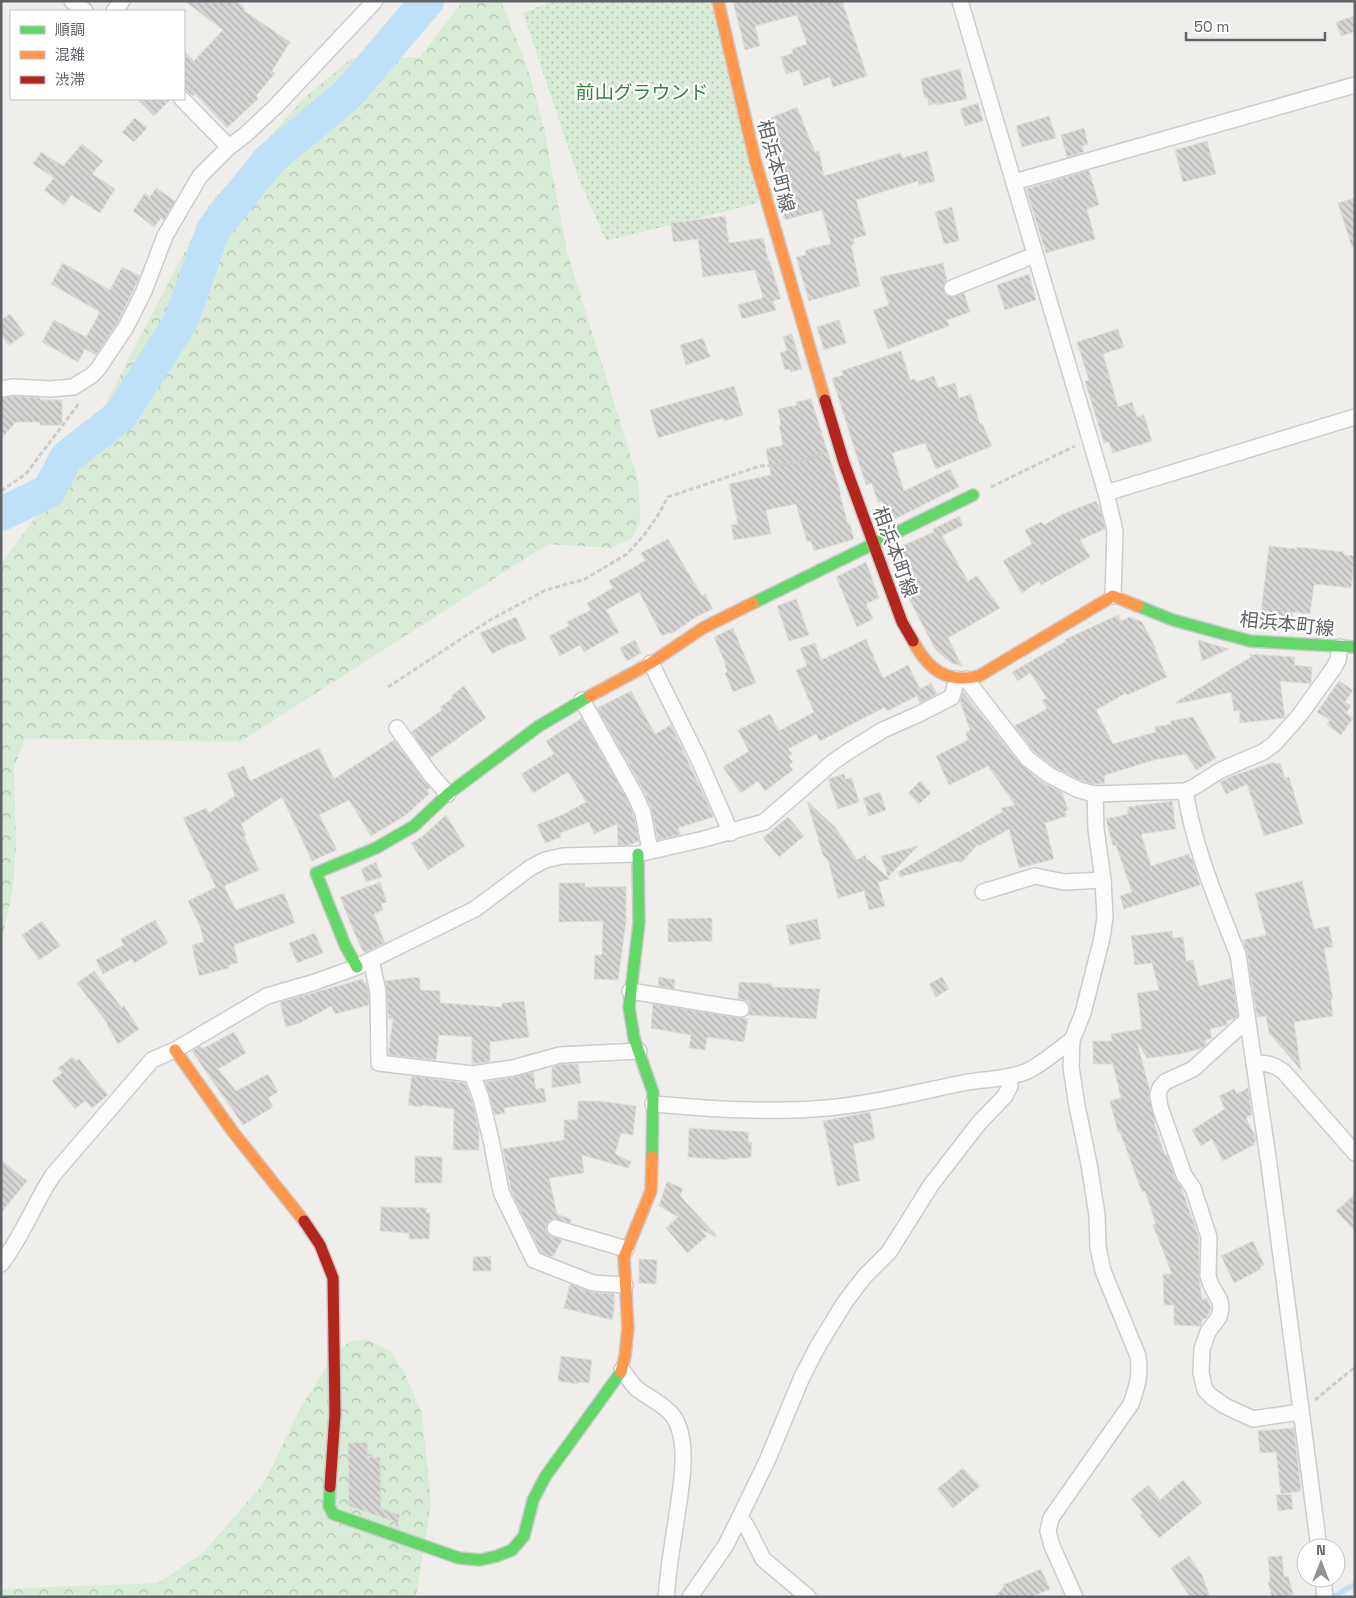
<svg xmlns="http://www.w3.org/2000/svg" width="1356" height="1598" viewBox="0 0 1356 1598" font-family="'Space Grotesk','Noto Sans JP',sans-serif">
	<defs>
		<pattern id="forest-crowns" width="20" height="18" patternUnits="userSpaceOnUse" patternTransform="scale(1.25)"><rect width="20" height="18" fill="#d8ebd6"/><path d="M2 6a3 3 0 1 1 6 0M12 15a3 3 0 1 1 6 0" fill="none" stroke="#b2c2b1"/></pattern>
		<pattern id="park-dots" width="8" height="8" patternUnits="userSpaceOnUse" patternTransform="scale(1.25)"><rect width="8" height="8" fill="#d8ebd6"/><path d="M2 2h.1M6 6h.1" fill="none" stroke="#b2c2b1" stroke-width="1.8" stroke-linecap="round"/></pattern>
		<pattern id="building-back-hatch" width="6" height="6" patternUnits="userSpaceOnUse" patternTransform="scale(1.25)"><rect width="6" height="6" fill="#d6d5d3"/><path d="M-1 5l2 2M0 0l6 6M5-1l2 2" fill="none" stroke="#b1b0af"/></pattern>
	</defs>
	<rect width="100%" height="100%" fill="#efeeea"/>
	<g fill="url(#forest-crowns)">
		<path d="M463 1H501L527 66 544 128 567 252 639 483 640 522 632 538 611 548 548 544 240 742 25 738 14 768 16 845 13 889 1 943V564L73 466 209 205 304 98 352 58 420 57Z"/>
		<path d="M366 1339 390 1351 404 1372 422 1413 431 1503 416 1597H1V1589L158 1583 203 1553 264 1483 301 1407 334 1354 349 1342Z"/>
	</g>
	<path fill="url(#park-dots)" d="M553 1H711L759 203 606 241 578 177 523 13Z"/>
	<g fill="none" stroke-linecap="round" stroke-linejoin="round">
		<path stroke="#bfe0f9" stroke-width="5.5" d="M1333 1597 1355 1584"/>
		<path stroke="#bfe0f9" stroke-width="34" d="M1 514 49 491 66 458 121 415 181 321 213 230 270 159 348 94 427 1"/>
	</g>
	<g fill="url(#building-back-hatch)" stroke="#deddd9">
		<path d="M185 1H236L245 8 243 10 290 42 272 71 275 73 256 96 258 99 227 128 195 94 193 96 184 88V51L194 61 223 30Z"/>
		<path d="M733 1H842L867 76 833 87 830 77 804 86 799 70 786 74 781 57 793 53 792 49 807 44 797 15 755 26 760 46 745 50Z"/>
		<path d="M1355 16V32L1341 36 1336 22Z"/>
		<path d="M960 69 967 99 937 105V103L929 105 927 97H924L921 79Z"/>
		<path d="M137 99H171L154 116Z"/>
		<path d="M978 103 983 121 965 126 960 109Z"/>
		<path d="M797 107 815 152 819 151 824 176 901 153 902 158 927 151 935 181 919 185 918 181 856 200 866 235 853 239 855 244 851 245 860 286 809 301 796 257 806 255 805 250 831 244 822 210 785 220 771 162 777 160 761 122Z"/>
		<path d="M1049 116 1056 138 1022 147 1016 126Z"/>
		<path d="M135 118 147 128 134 142 122 132Z"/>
		<path d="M1084 128 1088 144 1082 146 1084 152 1067 157 1061 135Z"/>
		<path d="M1207 141 1216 174 1183 182 1175 150Z"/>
		<path d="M82 144 103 161 92 174 115 189 100 213 71 195 64 205 44 190 54 178 33 164 41 152 63 166Z"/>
		<path d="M1089 170 1099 205 1087 209 1095 239 1046 253 1026 189Z"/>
		<path d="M156 188 175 201 164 220 161 218 154 227 133 211 145 193 150 197Z"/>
		<path d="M1355 198V247H1352L1338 203Z"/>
		<path d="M952 207 959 241 944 244 935 212Z"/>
		<path d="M725 216 729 243 763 238 769 262H770L781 299 773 301 776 310 742 319 738 305 763 298 755 270 703 277 698 239 673 242 671 223Z"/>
		<path d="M63 263 110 290 122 267 140 276 118 322 96 355 85 349 78 362 42 342 54 320 86 337 100 312 51 284Z"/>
		<path d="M943 263 947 281 943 286 944 292 951 297 964 293 970 312 947 320 949 326 888 349 873 310 889 305 880 277Z"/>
		<path d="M1029 274 1036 300 1005 310 997 285Z"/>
		<path d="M10 314 25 334 9 345 1 335V320Z"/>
		<path d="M839 320 846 343 824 350 817 327Z"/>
		<path d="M1118 329 1124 347 1103 354 1118 407 1132 402 1137 417 1144 415 1152 441 1113 453 1109 442 1104 443 1085 381 1089 380 1077 342Z"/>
		<path d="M792 334 802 369 791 372 790 369 785 370 780 353 787 350 783 337Z"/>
		<path d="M703 338 710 357 686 365 680 345Z"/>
		<path d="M901 351 910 380 915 379 916 382 934 376 938 388 955 383 959 398 971 394 980 424 982 423 992 446 936 469 925 443 892 453 904 491 950 469 959 487 891 521 882 501 878 503 872 483 866 485 832 378 843 375 842 371Z"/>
		<path d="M734 386 743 415 724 421 723 418 658 438 650 410Z"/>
		<path d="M14 396 40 398V400H62V425H40V422H16L1 439V398Z"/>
		<path d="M811 399 841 494H840L848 525 850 524 854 539 814 551 811 541 807 542 796 504 766 510 771 534 734 540 731 525 738 524 729 484 771 475 766 449 783 445 779 426 781 425 778 409 797 405 796 402Z"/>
		<path d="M1096 501 1101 511 1105 529 1080 540 1090 557 1041 585 1039 581 1022 593 1003 561 1032 544 1025 530 1041 522 1044 525 1063 514Z"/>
		<path d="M959 516 963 525 942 536 968 581 977 576 1000 608 948 638 962 666 951 663 935 649 906 593 890 551 934 532 933 529Z"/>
		<path d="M668 539 702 596 705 594 713 609 696 617 671 634 670 632 662 636 639 592 606 610 619 632 584 652 580 645 560 656 549 636 569 626 567 622 591 610 587 603 613 588 609 581 645 561 641 553Z"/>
		<path d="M1269 546 1297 549V547L1344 552V555L1355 556 1351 588 1314 584 1310 614 1293 612 1291 625 1260 621Z"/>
		<path d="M866 562 879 598 877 599 875 598 876 599 866 604 873 619 857 627 836 577Z"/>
		<path d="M796 599 809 635 789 641 777 606Z"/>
		<path d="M1118 615 1121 621 1130 617 1142 622 1156 649 1155 650 1167 677 1127 695 1126 693 1096 710 1113 744 1156 732 1155 727 1171 724V721L1193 717 1216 758 1196 770 1186 754 1154 760 1105 775 1104 784H1093L1082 781 1054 767 1035 752 1014 726 1047 709 1042 700 1047 698 1030 673 1018 681 1012 672 1066 641 1065 640 1070 637Z"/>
		<path d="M516 617 526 639 513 645V643L492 654 480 633Z"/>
		<path d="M733 628 756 683 733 692 725 673 727 672 725 663 714 637Z"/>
		<path d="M866 639 883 678 908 665 920 689 931 683 937 694 920 703 917 696 887 711 885 707 820 741 816 734 788 749 792 754 788 756 793 762 789 765 793 770 765 791 758 781 741 793 723 767 749 751 738 730 770 714 779 731 814 712 796 670 807 666 800 648 815 643 821 660Z"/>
		<path d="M635 640 641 653 627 661 620 648Z"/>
		<path d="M1198 640 1229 649 1202 661Z"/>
		<path d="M1249 654 1295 657 1294 665 1312 667 1311 684 1280 681 1285 718 1240 723 1239 710 1234 711 1231 692 1177 704 1176 702 1251 657Z"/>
		<path d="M1339 681 1353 690 1345 702 1351 706 1346 713 1353 718 1341 735 1327 725 1330 720 1317 712Z"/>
		<path d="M464 686 486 718 430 758 411 732 442 710 440 707 453 698 451 696Z"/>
		<path d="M631 691 655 734 671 725 713 815V817L678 828 681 835 658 840 652 811 644 791 597 708Z"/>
		<path d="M963 692 1021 765 1043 783 1062 792 1068 810 1065 811 1067 816 1045 823 1054 859 1019 868 1009 829 979 846 978 844 961 863 958 861 900 877 898 872 969 831 975 837 971 830 1002 812 1001 808 1015 805 988 766 949 785 936 756 968 740 966 732 970 730 960 701Z"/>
		<path d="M582 718 627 799 634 816 639 841 629 845H618L617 824 594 834 589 822 560 833 561 837 545 843 537 825 564 814 586 802 568 772 533 793 521 774 554 754 546 741Z"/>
		<path d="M394 740 430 788 427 790 429 794 406 815 371 836 349 800 319 815 337 850 312 861 282 797 241 824 246 835 244 836 259 870 224 886 236 910 284 893 295 923 234 945 238 963 229 965V968L199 976 192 945 204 942 200 926 188 901 216 887 183 818 206 808 209 813 235 796 227 773 244 766 250 781 319 748 334 779Z"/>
		<path d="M1274 762V764L1280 763 1285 778 1289 777 1303 824 1264 836 1247 784 1226 794 1220 782 1232 776Z"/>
		<path d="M844 774 846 779 852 778 859 802 838 809 828 779Z"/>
		<path d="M920 781 931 793 919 804 908 793Z"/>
		<path d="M880 792 886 810 869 816 863 798Z"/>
		<path d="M807 801 835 827 857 860 865 855 867 860H869L889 879 878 882 885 906 869 910 864 891 838 898 828 860 823 855Z"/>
		<path d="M1172 801 1176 829 1141 834 1151 866 1189 854 1190 859 1192 858 1200 885 1124 909 1120 896 1132 892 1116 845 1113 846 1106 819 1128 814V807Z"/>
		<path d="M446 815 465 846 428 870 411 843 423 836Z"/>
		<path d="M788 817 804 836 779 857 763 838Z"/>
		<path d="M918 846 888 877 881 856Z"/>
		<path d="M376 862 382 877 366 882 361 869Z"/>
		<path d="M1302 881 1314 929 1329 926 1333 947 1324 948 1333 999 1331 1000 1333 1016 1294 1022 1301 1070 1269 1033 1266 1016 1257 1017 1247 954 1243 940 1266 935 1255 893Z"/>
		<path d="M380 882 387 902 381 904 383 910 374 914 385 943 364 953 357 939 340 897Z"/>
		<path d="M559 883H585V887H626V922L618 980 594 979 595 955H602L603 921 559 922Z"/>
		<path d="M712 918V941L668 942V919Z"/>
		<path d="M817 919 821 939 790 945 786 925Z"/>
		<path d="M155 920 168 943 134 963 132 959 103 974 96 960 124 945 121 939Z"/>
		<path d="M42 921 60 946 39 960 22 935Z"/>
		<path d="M1172 931 1173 938 1183 937 1186 961 1193 960 1199 986 1232 978 1238 1016 1234 1019 1226 1021 1227 1025 1210 1029 1212 1038 1205 1040 1206 1044 1203 1048 1180 1054 1147 1058 1137 1042 1150 1091 1149 1097 1156 1122 1154 1123 1165 1155 1167 1154 1175 1178 1181 1187 1199 1238V1276L1202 1300 1207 1298 1211 1308 1207 1318 1202 1320 1201 1326 1174 1325V1305H1164L1163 1274H1172L1153 1225 1156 1224 1145 1191 1142 1192 1120 1132H1118L1110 1101 1121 1098 1113 1064H1093V1041H1112L1111 1034 1142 1029 1137 993 1159 990 1152 963 1135 965 1131 936Z"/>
		<path d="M315 933 323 953 297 963 289 943Z"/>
		<path d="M94 971 122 1008 124 1006 139 1029 118 1044 107 1025 108 1024 77 983Z"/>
		<path d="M420 977V990L440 991V1003L502 1007V1003L524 1001 529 1037 490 1042V1062L472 1064V1037L439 1035 436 1060 388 1055 393 1019 388 1018 387 992 385 981Z"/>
		<path d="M659 977 675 980 674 989 658 986Z"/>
		<path d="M942 977 949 989 936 997 929 984Z"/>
		<path d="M363 979 364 983H366L369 993V1005L335 1014 331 1006 300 1023 286 1027 280 1002Z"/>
		<path d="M739 982 772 984V987L820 989 816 1019 748 1015 750 1010V1005L747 1001 738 999Z"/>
		<path d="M653 1004 748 1019 744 1042 707 1037 705 1050 689 1048 691 1035 651 1028Z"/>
		<path d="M234 1032 246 1053 218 1069 236 1091 268 1074 278 1092 268 1098 273 1107 243 1125 192 1051 200 1046 202 1049Z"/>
		<path d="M72 1057 76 1061 79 1059 108 1095 92 1108 85 1101 75 1109 52 1081 62 1073 58 1068Z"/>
		<path d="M562 1064H578L581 1083 552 1088V1067Z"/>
		<path d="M533 1072 536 1089 544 1088 546 1102 504 1108 505 1113 495 1115 485 1082 514 1077Z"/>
		<path d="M412 1076 465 1083 472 1101 479 1130V1150H453L454 1109 423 1105 422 1107 408 1105Z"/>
		<path d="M1248 1088 1252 1114 1246 1118 1255 1136 1256 1141 1254 1142 1255 1144 1223 1161 1212 1139 1201 1146 1192 1130 1225 1109 1219 1096 1234 1089 1237 1094Z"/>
		<path d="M578 1101H599L636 1106 633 1135 621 1133 615 1154 631 1162 628 1168 582 1155 584 1173 549 1178 557 1214 572 1220 570 1223 553 1219 549 1221 546 1225V1231L549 1235 562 1240 553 1257 541 1253 511 1191 503 1149 564 1140V1120H578Z"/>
		<path d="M870 1112 875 1139 853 1144 860 1181 837 1186 823 1121Z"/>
		<path d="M689 1128 749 1132 748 1142 752 1143 751 1157H749V1158H728V1160L688 1157Z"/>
		<path d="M415 1156 442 1157V1183H415Z"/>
		<path d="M1 1160 27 1181 1 1213Z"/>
		<path d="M667 1181 683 1189 680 1196 717 1236 716 1237 700 1229 707 1236 687 1253 666 1228 678 1217 659 1206Z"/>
		<path d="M1355 1194V1231L1336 1211Z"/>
		<path d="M381 1207 427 1208 426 1213H430L429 1239H409V1233L380 1231Z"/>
		<path d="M1253 1241 1264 1265 1260 1267 1261 1269 1234 1283 1221 1256Z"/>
		<path d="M491 1256V1271H473V1257Z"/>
		<path d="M639 1259 657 1260 656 1284 639 1283Z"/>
		<path d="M570 1284 590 1292 614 1294V1309L612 1320 564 1308Z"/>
		<path d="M561 1356 592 1360 589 1383 578 1382V1384L558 1381Z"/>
		<path d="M1294 1428 1301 1491 1281 1494 1276 1452 1260 1453 1258 1431Z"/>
		<path d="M367 1442 368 1457H380L381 1508 400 1515 398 1523 349 1506 348 1443Z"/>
		<path d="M963 1468 980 1486 953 1508 937 1489Z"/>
		<path d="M1183 1480 1202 1503 1159 1538 1140 1515 1143 1513 1131 1499 1148 1485 1160 1500Z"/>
		<path d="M1291 1494 1293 1509 1278 1511 1276 1495Z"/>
		<path d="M1189 1556 1202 1575 1210 1597H1190L1171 1568Z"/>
		<path d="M1282 1556 1284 1577 1288 1576 1294 1597H1272L1268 1582 1270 1581 1268 1557Z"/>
		<path d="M1041 1569 1050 1589 1031 1597H994L1004 1587 1003 1585Z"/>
	</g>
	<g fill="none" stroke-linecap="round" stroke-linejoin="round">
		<g stroke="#cbcccc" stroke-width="18">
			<g id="street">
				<path d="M72 1 85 11"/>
				<path d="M960 1 1106 493 1115 531 1113 596"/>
				<path d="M114 11 122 1"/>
				<path d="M182 99 229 147"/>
				<path d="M1014 182 1355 85"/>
				<path d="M952 288 1035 255"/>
				<path d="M1 389 13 387 50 389 73 387 91 376 98 369 126 327 144 291 165 236 200 176 229 147 245 135 275 107 375 1"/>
				<path d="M1106 493 1355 417"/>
				<path d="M651 663 699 760 731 833"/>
				<path d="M966 679 1028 759 1049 775 1079 790 1095 794 1185 791 1194 787 1221 770 1263 752 1274 744 1299 716 1333 669 1338 660 1340 647"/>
				<path d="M582 700 635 795 643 813 650 851"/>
				<path d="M397 728 431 775 448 794"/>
				<path d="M1185 791C1194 848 1217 901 1238 955L1269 1164 1319 1548"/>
				<path d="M983 892 1035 876 1064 882 1103 880"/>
				<path d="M371 960 378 992 379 1063 472 1074 481 1098 492 1144 501 1192 534 1260 593 1283 625 1285"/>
				<path d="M630 991 741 1009"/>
				<path d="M1247 1020 1193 1069 1165 1082 1160 1088 1158 1095 1160 1107 1184 1175 1193 1188 1209 1237 1208 1276 1211 1285 1220 1301 1221 1308 1219 1317 1208 1332 1202 1349 1201 1373 1205 1390 1212 1397 1225 1406 1253 1419 1300 1412"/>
				<path d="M1254 1063C1267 1063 1273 1064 1284 1072L1355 1153"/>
				<path d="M472 1074 513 1068 560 1055 639 1051"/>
				<path d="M653 1104C711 1109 769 1113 827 1108 871 1104 915 1093 958 1084 980 1079 1004 1080 1025 1072 1039 1067 1059 1049 1072 1040"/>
				<path d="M555 1228 626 1249"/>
				<path d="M1 1264C22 1237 34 1204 53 1175L152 1060 175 1050 267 996 312 983 357 967 475 909 530 868 545 860 563 856 638 854 704 839 764 822 833 762 849 751 883 730 919 714 952 697 957 679"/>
				<path d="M622 1370C627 1376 631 1383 636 1388 647 1397 664 1404 673 1416 692 1442 679 1498 675 1528 671 1551 668 1574 666 1597"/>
				<path d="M740 1517 747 1527 763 1559 808 1597"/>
				<path d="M1323 1578 1325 1597"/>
				<path d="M690 1597 726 1545 767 1461 802 1377 818 1346 845 1302 865 1276 889 1252 931 1185 979 1123 1005 1096 1010 1086 1009 1077"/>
				<path d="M1075 1597 1052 1546 1048 1531 1051 1518 1131 1404C1137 1387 1141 1374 1138 1356L1103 1271 1098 1247 1097 1215 1089 1164 1077 1106 1071 1067 1072 1040 1083 1013 1102 938 1105 917 1103 880 1096 829 1095 794"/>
			</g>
		</g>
		<g stroke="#cacacb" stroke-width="14">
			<g id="fast">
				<path d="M753 603 973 495"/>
				<path d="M1138 606 1173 620 1250 641 1355 647"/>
				<path d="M638 854 639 923 629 1007 634 1038 653 1092 652 1157"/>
				<path d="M357 967 345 945 316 873 376 848 414 826 448 794 539 726 590 696"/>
				<path d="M330 1487 329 1506 333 1514 459 1558 480 1560 497 1556 512 1550 524 1536 533 1500 545 1477 621 1372"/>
			</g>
		</g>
		<g stroke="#cacacb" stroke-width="14">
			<g id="slow">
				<path d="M718 1 755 160 825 400"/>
				<path d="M913 641C928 669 946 684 979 676L1113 596 1138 606"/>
				<path d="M590 696 651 663 703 628 753 603"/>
				<path d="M175 1050 233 1132 304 1221"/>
				<path d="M621 1372 625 1356 628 1328 624 1257 651 1191 652 1157"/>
			</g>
		</g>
		<g stroke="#cacacb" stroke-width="14">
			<g id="jam">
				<path d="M825 400 844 463 902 622 913 641"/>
				<path d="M304 1221 320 1245 333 1278 335 1414 330 1487"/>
			</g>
		</g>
		<g stroke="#cacfcc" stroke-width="3" stroke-dasharray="5 2.5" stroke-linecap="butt">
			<path d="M991 487 1075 446"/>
			<path d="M1 491 26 474 80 402"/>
			<path d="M388 687 490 620 546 590 585 579 627 554 644 535 657 517 668 497 760 466 781 465 806 460 822 454"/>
			<path d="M1315 1400 1355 1367"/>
		</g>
		<use href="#street" stroke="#fdfcfc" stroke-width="15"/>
		<use href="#fast" stroke="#63d668" stroke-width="11"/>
		<use href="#slow" stroke="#ff974d" stroke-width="11"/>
		<use href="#jam" stroke="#b3261e" stroke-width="11"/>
	</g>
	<g text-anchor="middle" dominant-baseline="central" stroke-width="4.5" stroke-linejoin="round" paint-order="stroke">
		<g font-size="19" fill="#348238" stroke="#fff">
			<text x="642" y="92">前山グラウンド</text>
		</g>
		<g font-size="19" fill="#5f6368" stroke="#fff">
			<text transform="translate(776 166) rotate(75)">相浜本町線</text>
			<text transform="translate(895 552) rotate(70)">相浜本町線</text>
			<text transform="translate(1287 624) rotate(6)">相浜本町線</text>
		</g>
	</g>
	<rect width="1356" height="1598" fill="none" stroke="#5f6368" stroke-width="5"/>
	<rect x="10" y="10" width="175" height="90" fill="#ffffff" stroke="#bfc1c3"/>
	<rect x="20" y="26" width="25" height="8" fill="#63d668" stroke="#bfc1c3"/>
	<text x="55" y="35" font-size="15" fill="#5f6368">順調</text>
	<rect x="20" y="51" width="25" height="8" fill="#ff974d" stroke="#bfc1c3"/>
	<text x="55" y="60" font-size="15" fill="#5f6368">混雑</text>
	<rect x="20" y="76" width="25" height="8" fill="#b3261e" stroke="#bfc1c3"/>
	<text x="55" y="85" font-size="15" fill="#5f6368">渋滞</text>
	<g transform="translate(1321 1563)"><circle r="24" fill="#ffffff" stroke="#bfc1c3"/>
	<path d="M0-4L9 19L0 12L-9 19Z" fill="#919496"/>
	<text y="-8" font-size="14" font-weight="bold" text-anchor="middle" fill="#5f6368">N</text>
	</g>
	<path d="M1186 32v8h139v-8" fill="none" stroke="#5f6368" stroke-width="2.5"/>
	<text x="1194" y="32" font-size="15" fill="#5f6368" stroke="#ffffff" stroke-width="4" paint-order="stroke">50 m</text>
</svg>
